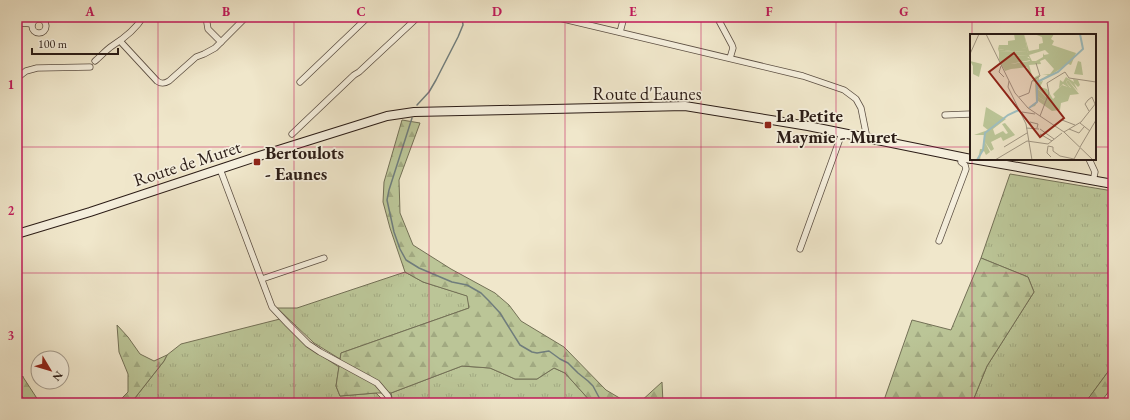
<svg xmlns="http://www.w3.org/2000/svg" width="1130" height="420" viewBox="0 0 1130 420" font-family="'EB Garamond',serif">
	<defs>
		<pattern id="grass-tufts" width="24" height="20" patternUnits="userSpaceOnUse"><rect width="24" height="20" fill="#bbc597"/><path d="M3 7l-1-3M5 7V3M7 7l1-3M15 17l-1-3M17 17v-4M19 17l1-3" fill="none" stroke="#a1a981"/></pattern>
		<pattern id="forest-firs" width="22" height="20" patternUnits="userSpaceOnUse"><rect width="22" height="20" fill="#bbc597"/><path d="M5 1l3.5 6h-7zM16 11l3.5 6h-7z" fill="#a1a981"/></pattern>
	</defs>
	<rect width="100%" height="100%" fill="#f0e7cb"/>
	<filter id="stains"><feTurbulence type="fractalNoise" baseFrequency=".005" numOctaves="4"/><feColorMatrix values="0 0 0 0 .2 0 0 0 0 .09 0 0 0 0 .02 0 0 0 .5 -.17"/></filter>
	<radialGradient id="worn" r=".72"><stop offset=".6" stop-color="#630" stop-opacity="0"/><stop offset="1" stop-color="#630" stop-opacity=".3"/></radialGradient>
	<g fill="url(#grass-tufts)" stroke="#737056">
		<path d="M1010 174 1113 191V365L1085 403H972L987 366 1034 292 1028 277 981 258Z"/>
		<path d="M405 272 423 282 468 296 469 308 341 353 340 359 314 343 277 308H297Z"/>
		<path d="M280 319 298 338 319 354 339 367 336 386 340 396 376 393 384 401V403H131L164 361 167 355 181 344Z"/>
		<path d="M462 366 490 368 515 379H537L554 368 565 373 592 403H393L391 393Z"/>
	</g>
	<g fill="url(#forest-firs)" stroke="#737056">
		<path d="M402 120 420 123 399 180 400 213 413 245 451 269 495 293 509 305 521 321 564 347 606 390 628 403H592L565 373 554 368 537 379H515L490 368 462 366 391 393H376L340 396 336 386 341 353 469 308 467 296 423 282 405 272 390 228 383 202 384 182Z"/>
		<path d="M981 258 1028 277 1034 292 987 366 972 403H883L912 320 951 330Z"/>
		<path d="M117 325 128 337 140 354 154 361 167 355 164 361 131 403H117L128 392V374L119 352Z"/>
		<path d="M1113 365V386L1100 403H1085Z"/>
		<path d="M23 376V377L40 403H26L17 388V382Z"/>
		<path d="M662 382 663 403H639Z"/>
	</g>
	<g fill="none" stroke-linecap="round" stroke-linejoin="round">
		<g stroke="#707d7c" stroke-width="1.5">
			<path d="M417 105 429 92 436 80 458 37 463 25 462 17"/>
			<path d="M412 118 389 190 387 200 394 232 400 249 406 260 419 268 452 282 467 285 481 293 489 301 500 313 520 345 532 352 537 353 549 351 560 359 568 363 578 373 588 381 593 386 602 403"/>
		</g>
		<g stroke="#5c4f43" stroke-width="7">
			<g id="street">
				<path d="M206 17 208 29 221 42"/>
				<path d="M555 17 803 76 844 90 856 99 861 108 867 138"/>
				<path d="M717 17 732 45 733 48 730 58"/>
				<circle cx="39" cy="26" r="7"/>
				<path d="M17 25 23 23 32 24"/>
				<path d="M620 32 624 17"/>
				<path d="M120 41 157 81C161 84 164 84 169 81L196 57 204 54 215 48 246 17"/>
				<path d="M95 61C101 56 106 50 112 46 123 39 136 29 143 17"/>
				<path d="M17 78 26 71 37 68 90 67"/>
				<path d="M300 82 368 17"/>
				<path d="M945 115 971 114"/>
				<path d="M292 134 354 75 359 72 418 17"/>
				<path d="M1089 159 1095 172 1093 181"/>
				<path d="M220 169 272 307 288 324 308 344 320 352 377 383 388 396 389 403"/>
				<path d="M939 241 966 169 965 165 961 162V157"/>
				<path d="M800 249 842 133"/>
				<path d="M262 279 324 258"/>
			</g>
		</g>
		<g stroke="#2b1c16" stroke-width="10">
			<g id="secondary">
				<path d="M973 159 1113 184"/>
				<path d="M17 234 90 212 256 157 387 116 414 112 685 106 808 126 971 159"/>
			</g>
		</g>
		<use href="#street" stroke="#f5efdd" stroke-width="5.5"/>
		<use href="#secondary" stroke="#f5efdd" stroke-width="8"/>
	</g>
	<path fill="none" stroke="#c2185b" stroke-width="1" stroke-opacity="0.55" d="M158 17V403M294 17V403M429 17V403M565 17V403M701 17V403M836 17V403M972 17V35M17 147H971M1095 147H1113M972 159V403M17 273H1113"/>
	<g fill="#8f2418" stroke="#f5efdd" stroke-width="1.5">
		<rect x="764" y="121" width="8" height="8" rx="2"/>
		<rect x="253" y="158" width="8" height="8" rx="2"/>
	</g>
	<g text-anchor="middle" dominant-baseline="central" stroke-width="3.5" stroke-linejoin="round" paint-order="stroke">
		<g font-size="18" fill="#2b1c16" stroke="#f5efdd">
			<text x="647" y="93">Route d'Eaunes</text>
			<text transform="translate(187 163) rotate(-18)">Route de Muret</text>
		</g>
		<g font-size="18" font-weight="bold" fill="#2b1c16" stroke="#f5efdd" text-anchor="start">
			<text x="776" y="115">La Petite<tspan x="776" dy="21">Maymie - Muret</tspan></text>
			<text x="265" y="152">Bertoulots<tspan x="265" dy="21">- Eaunes</tspan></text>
		</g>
	</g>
	<g transform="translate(970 34)">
		<rect width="126" height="126" fill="#f0e7cb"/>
		<path d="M44 0H54L57 14 41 17 28 15 29 11H38V7L45 6ZM57 17 59 21 34 22H56L61 26 41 30V35L35 37 29 26V18ZM98 46 109 60 100 61 98 67 91 69 90 76 82 77 68 67 67 62 75 67 76 62 67 54 68 48 73 47 70 53 77 55 83 65 85 63 83 60 92 51 101 54 96 48Z" fill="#bbc597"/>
		<path d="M54 0 59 17 69 15V10L73 9 72 3 64 0H84L81 5 84 7 82 11 106 19 101 31 98 30 68 49 67 54 78 65 75 67 67 62 68 67 65 72 59 74 66 68 65 48 62 47 65 43 69 41V47L78 41H72L80 40 84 35 75 25 70 27 71 30 59 31 62 41 60 42 57 33 41 35V30L60 27 59 23 32 22 58 21 57 17 29 18 28 15 41 17 42 15 57 14ZM75 16 79 20 74 21 73 19V23L66 27H62L59 21ZM0 27 12 30 9 43 3 40V32ZM108 27 111 28 113 41 104 40ZM96 43 104 48 103 45 108 46 110 51 108 53 104 49 108 57 98 46 96 48 101 55 93 50 89 54 90 46 93 48ZM16 73 36 85 23 95 25 101 33 97 36 100 38 99 32 90 35 89 45 101 33 107 31 103 21 108 24 115 21 117 15 108 20 118 16 121 14 117 11 119 10 126H8L10 115H13L15 101H4L18 96 13 92Z" fill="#bbc597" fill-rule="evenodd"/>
		<path fill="none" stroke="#9ebec0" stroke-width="2" d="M59 74 67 68V48L88 38 113 15 110 0M7 126 13 116 15 99 38 81 49 76"/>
		<path fill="none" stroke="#a19683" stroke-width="1" d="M16 0 45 59 58 74 94 98 123 126M0 20 9 0M31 32 29 38 34 43M39 47 38 53 56 90 62 126M49 63 59 59 62 47 70 42 66 29M119 77 115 70 118 66 122 63 125 70M52 78 65 80M70 82 79 59 77 49 95 38 99 44 126 48M92 86 105 91M60 88 68 90 67 94M110 89 120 97M56 94 69 95M70 95 84 105M99 95 109 99 114 93M94 98 111 88 126 69M70 100 82 107M78 112 83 113V117L90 122 104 125M78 112 77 119 81 123M34 113 57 99M110 113 126 86M104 125 110 114M25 126 57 107 78 110 92 99"/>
		<path fill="#8f2418" fill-opacity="0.15" stroke="#8f2418" stroke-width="2" d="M44 19 94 84 70 103 19 38Z"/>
		<rect width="126" height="126" fill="none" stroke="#2b1c16" stroke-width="2"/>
	</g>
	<rect width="1130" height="420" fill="none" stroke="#f0e7cb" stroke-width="44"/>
	<g transform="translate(50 370) rotate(128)"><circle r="19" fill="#f5efdd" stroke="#a49b8d"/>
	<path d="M0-3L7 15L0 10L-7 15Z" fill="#8f2418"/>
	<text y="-6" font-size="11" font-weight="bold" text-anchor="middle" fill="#2b1c16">N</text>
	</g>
	<path d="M32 48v6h86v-6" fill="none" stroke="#2b1c16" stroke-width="2"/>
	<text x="38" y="48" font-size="12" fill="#2b1c16" stroke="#f5efdd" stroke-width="3" paint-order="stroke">100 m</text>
	<rect x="22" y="22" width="1086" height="376" fill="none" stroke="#c2185b" stroke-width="1.5"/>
	<g font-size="13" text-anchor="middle" font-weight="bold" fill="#c2185b">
		<text x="90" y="16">A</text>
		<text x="226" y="16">B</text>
		<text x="361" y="16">C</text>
		<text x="497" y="16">D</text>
		<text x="633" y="16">E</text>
		<text x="769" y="16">F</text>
		<text x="904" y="16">G</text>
		<text x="1040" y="16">H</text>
		<text x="11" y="89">1</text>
		<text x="11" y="215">2</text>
		<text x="11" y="340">3</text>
	</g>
	<rect width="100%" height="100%" filter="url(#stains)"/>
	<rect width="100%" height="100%" fill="url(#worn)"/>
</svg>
